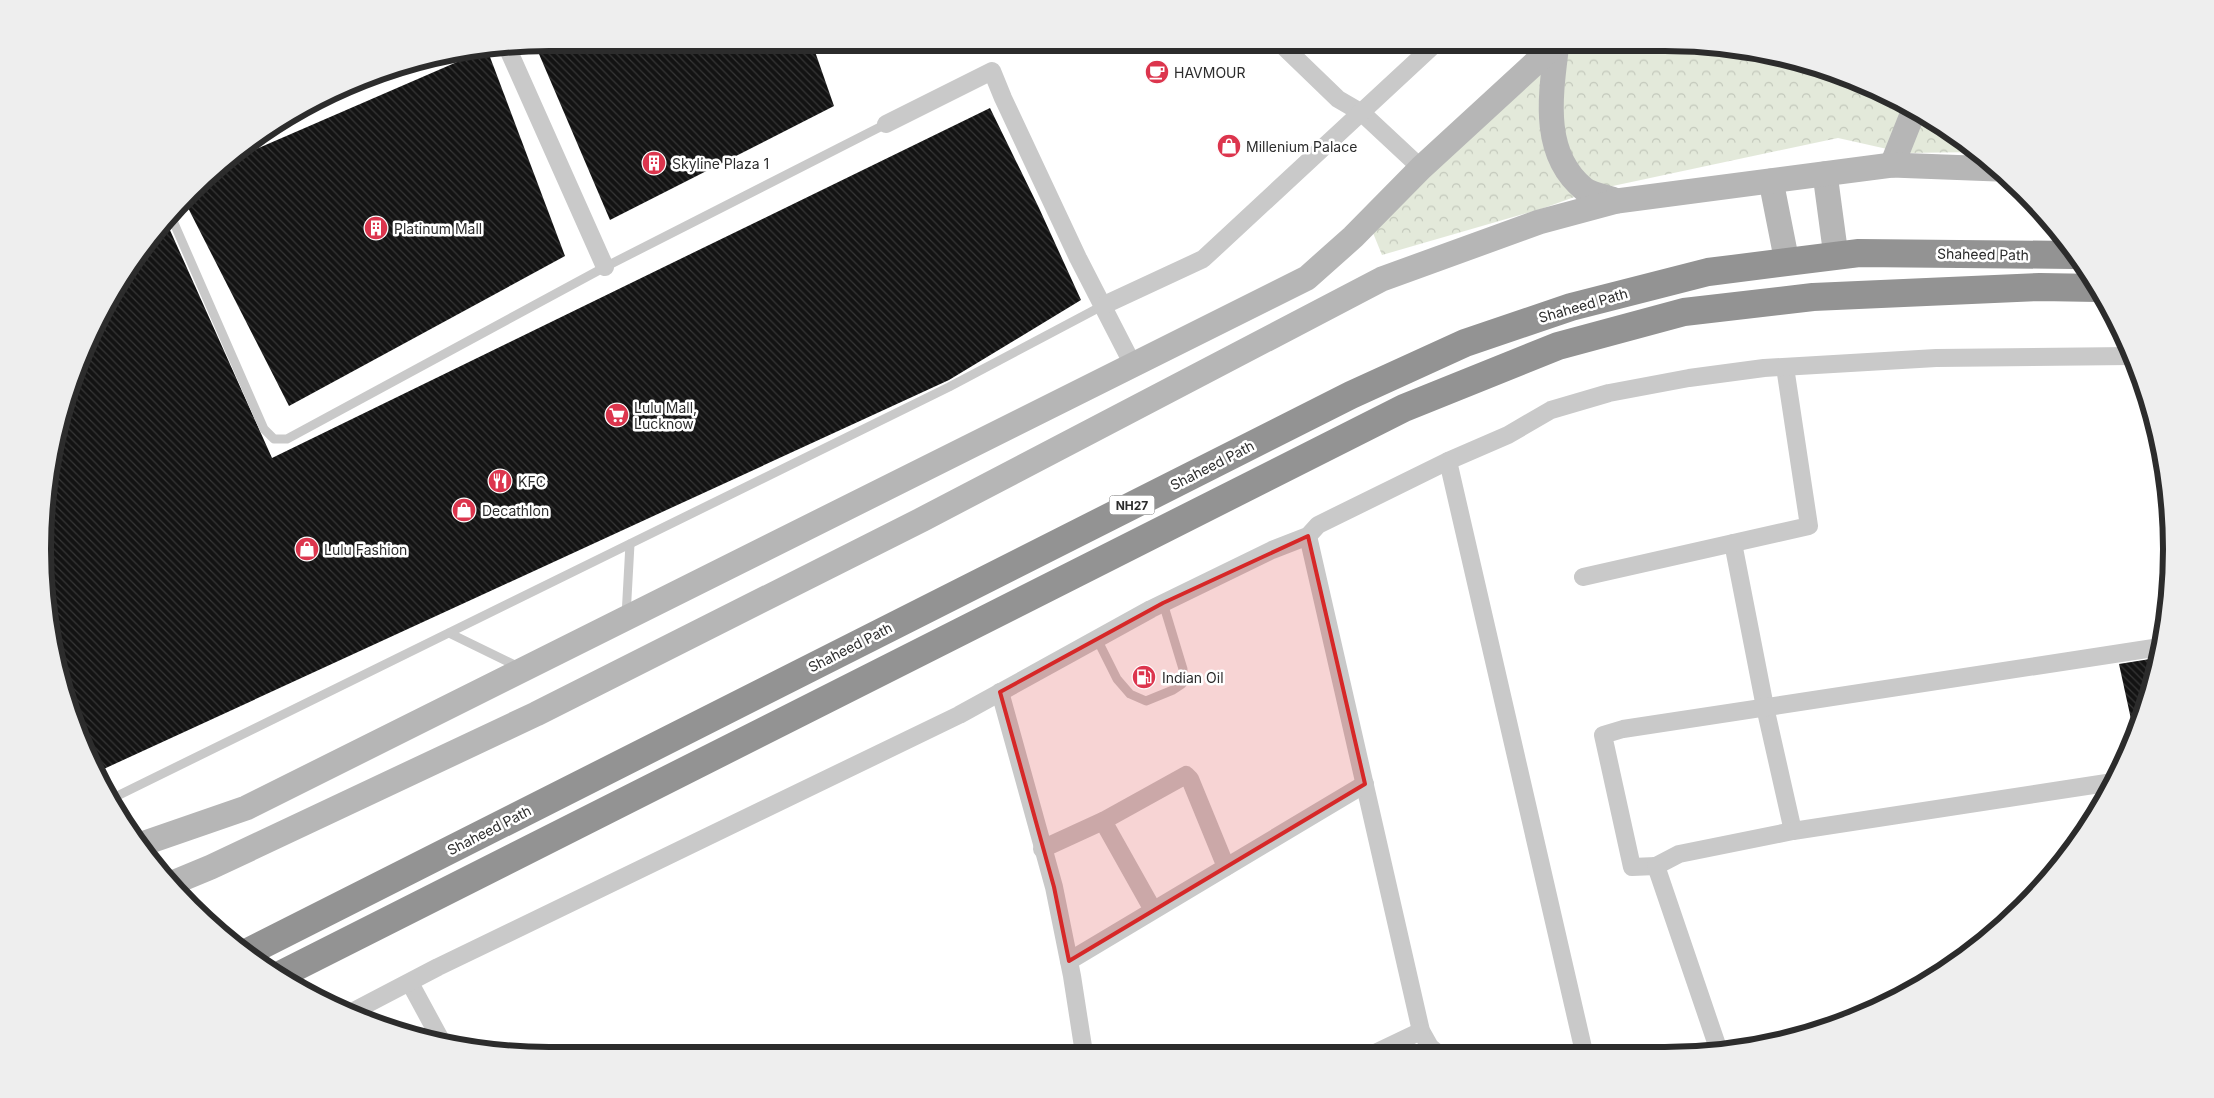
<svg xmlns="http://www.w3.org/2000/svg" width="2214" height="1098" viewBox="0 0 2214 1098" font-family="Inter,sans-serif">
	<defs>
		<pattern id="park-crowns" width="20" height="18" patternUnits="userSpaceOnUse" patternTransform="scale(1.25)"><rect width="20" height="18" fill="#e3e9da"/><path d="M2 6a3 3 0 1 1 6 0M12 15a3 3 0 1 1 6 0" fill="none" stroke="#c3c8bb"/></pattern>
		<pattern id="building-back-hatch" width="6" height="6" patternUnits="userSpaceOnUse" patternTransform="scale(1.25)"><rect width="6" height="6" fill="#131313"/><path d="M-1 5l2 2M0 0l6 6M5-1l2 2" fill="none" stroke="#363636"/></pattern>
	</defs>
	<rect width="100%" height="100%" fill="#fff"/>
	<path fill="url(#park-crowns)" d="M1572 43 1698 44 1796 60 1889 95 1979 152 1905 153 1838 138 1594 190 1541 209 1382 255 1371 228Z"/>
	<g fill="url(#building-back-hatch)">
		<path d="M549 42 812 43 834 106 610 220 536 47Z"/>
		<path d="M487 49 565 256 289 406 184 200 222 164Z"/>
		<path d="M990 108 1039 208 1081 300 949 380 95 773 60 680 47 615 44 516 52 450 81 355 128 268 165 219 272 458Z"/>
		<path d="M2150 659 2154 680 2134 733 2119 664Z"/>
	</g>
	<g fill="none" stroke-linecap="round" stroke-linejoin="round">
		<g stroke="#c9c9c9" stroke-width="9">
			<path d="M170 214 264 429 274 439H287L605 267 886 124"/>
			<path d="M626 616 630 544"/>
			<path d="M449 633 519 667"/>
			<path d="M1097 639 1117 679 1130 694 1146 701 1173 690 1182 684 1183 669 1163 603"/>
			<path d="M111 799 949 387 1102 306"/>
		</g>
		<g stroke="#c9c9c9" stroke-width="18">
			<path d="M1280 43 1338 99 1362 113 1421 168"/>
			<path d="M507 47 605 267"/>
			<path d="M886 124 992 71 1003 98 1078 258 1133 365"/>
			<path d="M1102 306 1203 259 1436 43"/>
			<path d="M1448 461 1584 1052"/>
			<path d="M1308 536 1421 1031 1430 1047 1436 1052"/>
			<path d="M1733 543 1765 707 1793 831"/>
			<path d="M1583 577 1809 526 1785 367"/>
			<path d="M1000 692 1054 887 1072 976 1084 1053"/>
			<path d="M1103 821 1186 775 1190 779 1226 867"/>
			<path d="M1042 849 1103 821 1153 910"/>
			<path d="M1656 866 1632 867 1603 735 1623 729 2160 647"/>
			<path d="M1069 961 1365 784"/>
			<path d="M410 983 442 1042"/>
			<path d="M350 1013 438 967 959 715 1151 609 1272 550 1308 536 1318 525 1448 461 1508 435 1551 410 1609 393 1689 378 1764 368 1936 358 2131 356"/>
			<path d="M1719 1051 1656 866 1679 854 1793 831 2113 782"/>
			<path d="M1377 1052 1421 1031"/>
		</g>
		<g stroke="#b6b6b6" stroke-width="25">
			<path d="M1557 43C1551 93 1540 153 1584 189 1592 195 1607 197 1617 201"/>
			<path d="M1892 165 1914 110"/>
			<path d="M1825 174 1836 256"/>
			<path d="M1771 181 1787 262"/>
			<path d="M139 845 246 808 1307 278 1353 237 1421 168 1557 43"/>
			<path d="M170 884 211 867 536 714 923 519 1382 279 1539 222 1617 201 1892 165 1997 169"/>
		</g>
		<g stroke="#939393" stroke-width="28">
			<path d="M246 953 1351 395 1465 343 1571 307 1708 272 1859 253 2074 255"/>
			<path d="M278 976 1404 408 1558 346 1684 312 1813 297 2040 287 2098 288"/>
		</g>
	</g>
	<path fill="#d62828" fill-opacity="0.2" stroke="#d62828" stroke-width="4" stroke-linejoin="round" d="M1308 536 1365 784 1069 961 1054 887 1000 692 1163 603Z"/>
	<defs>
		<g id="cafe-disc" transform="scale(1.25)"><circle r="9.5" fill="#dc354d" stroke="#fff"/><path d="M-5.5-4.5H6V0H3Q3 3.5 0 3.5H-2.5Q-5.5 3.5-5.5 0ZM3-3.2v2h1.7v-2ZM-6 4.5H4V6H-6Z" fill="#fff"/></g>
		<g id="shop-disc" transform="scale(1.25)"><circle r="9.5" fill="#dc354d" stroke="#fff"/><path d="M-5-2.5h2.3a2.7 3.5 0 0 1 5.4 0H5L5.5 6h-11ZM-1.5-2.5h3a1.5 2.3 0 0 0-3 0Z" fill="#fff"/></g>
		<g id="building-disc" transform="scale(1.25)"><circle r="9.5" fill="#dc354d" stroke="#fff"/><path d="M-4-6H4V6H1V3H-1V6H-4ZM-2.5-4.3h1.7v1.8h-1.7ZM.8-4.3h1.7v1.8H.8ZM-2.5-1h1.7V.8h-1.7ZM.8-1h1.7V.8H.8Z" fill="#fff"/></g>
		<g id="supermarket-disc" transform="scale(1.25)"><circle r="9.5" fill="#dc354d" stroke="#fff"/><path d="M-6-5.5h2.5l.6 2H6L4.5 2H-2.5L-4.4-4H-6ZM-1.5 3.2a1.3 1.3 0 1 0 .1 0ZM3 3.2a1.3 1.3 0 1 0 .1 0Z" fill="#fff"/></g>
		<g id="restaurant-disc" transform="scale(1.25)"><circle r="9.5" fill="#dc354d" stroke="#fff"/><path d="M-5-6h1v4h1v-4h1v4h1v-4h1v5L-1.5 .5V6h-2V.5L-5-1ZM5-6V6H3V1.5H1.5Q1.5-4 5-6Z" fill="#fff"/></g>
		<g id="fuel-disc" transform="scale(1.25)"><circle r="9.5" fill="#dc354d" stroke="#fff"/><path d="M-5.5-6h7V0h2V4h1.3V-2.5L3-4.5l.8-.8L6-3V5H2.5V1h-1V6h-7ZM-4.2-4.7v3.2H.2V-4.7Z" fill="#fff"/></g>
	</defs>
	<g fill-rule="evenodd">
		<use href="#cafe-disc" x="1157" y="72"/>
		<use href="#shop-disc" x="1229" y="146"/>
		<use href="#building-disc" x="654" y="163"/>
		<use href="#building-disc" x="376" y="228"/>
		<use href="#supermarket-disc" x="617" y="415"/>
		<use href="#restaurant-disc" x="500" y="481"/>
		<use href="#shop-disc" x="464" y="510"/>
		<use href="#shop-disc" x="307" y="549"/>
		<use href="#fuel-disc" x="1144" y="677"/>
	</g>
	<g text-anchor="middle" dominant-baseline="central" stroke-width="5" stroke-linejoin="round" paint-order="stroke">
		<rect fill="#fff" stroke="#6b6b6b" stroke-width="1" x="1109.5" y="495.5" width="45" height="19" rx="4"/>
		<g font-size="12" font-weight="bold" fill="#2c2c2c">
			<text x="1132" y="505">NH27</text>
		</g>
		<g font-size="14" fill="#2c2c2c" stroke="#fff" text-anchor="start">
			<text x="1174" y="72">HAVMOUR</text>
			<text x="1246" y="146">Millenium Palace</text>
			<text x="672" y="163">Skyline Plaza 1</text>
			<text x="394" y="228">Platinum Mall</text>
			<text x="634" y="407">Lulu Mall,<tspan x="634" dy="16">Lucknow</tspan></text>
			<text x="518" y="481">KFC</text>
			<text x="482" y="510">Decathlon</text>
			<text x="324" y="549">Lulu Fashion</text>
			<text x="1162" y="677">Indian Oil</text>
		</g>
		<g font-size="14" fill="#2c2c2c" stroke="#fff">
			<text transform="translate(1983 254) rotate(1)">Shaheed Path</text>
			<text transform="translate(1583 305) rotate(-16)">Shaheed Path</text>
			<text transform="translate(1212 465) rotate(-27)">Shaheed Path</text>
			<text transform="translate(850 647) rotate(-27)">Shaheed Path</text>
			<text transform="translate(489 830) rotate(-27)">Shaheed Path</text>
		</g>
	</g>
	<path d="M0 0H2214V1098H0ZM549 51H1665A498 498 0 0 1 2163 549V549A498 498 0 0 1 1665 1047H549A498 498 0 0 1 51 549V549A498 498 0 0 1 549 51Z" fill="#eee" fill-rule="evenodd"/>
	<path fill="none" stroke="#2c2c2c" stroke-width="6" d="M549 51H1665A498 498 0 0 1 2163 549V549A498 498 0 0 1 1665 1047H549A498 498 0 0 1 51 549V549A498 498 0 0 1 549 51Z"/>
</svg>
